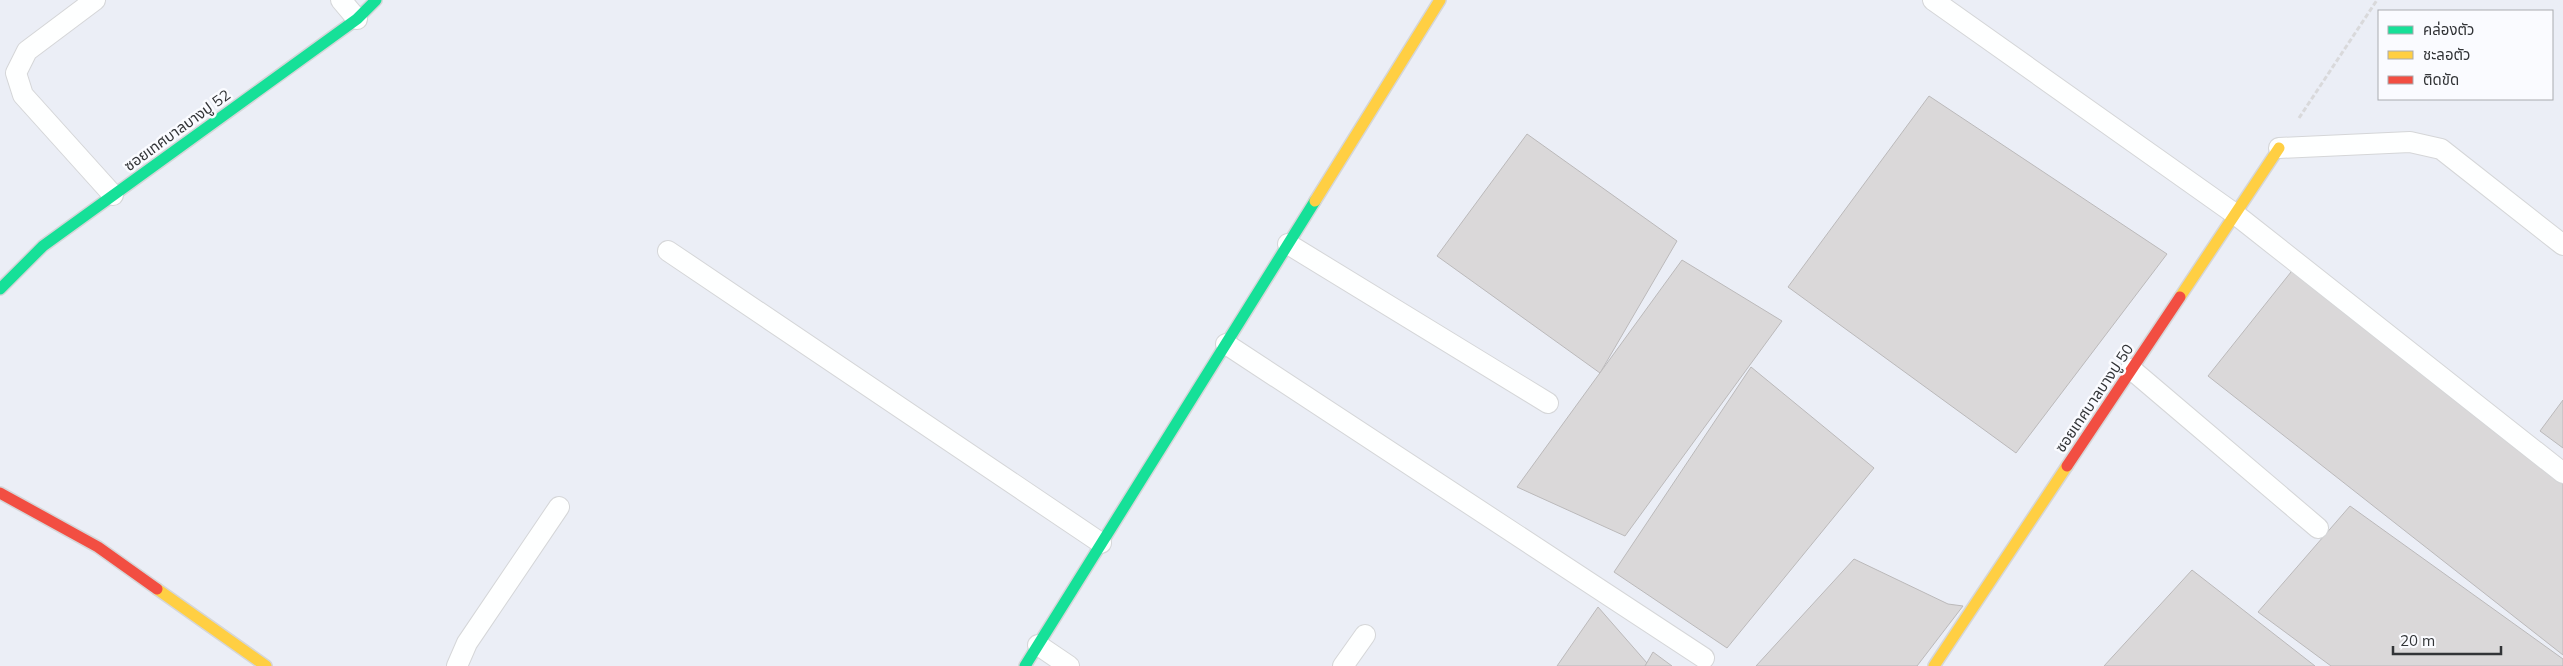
<svg xmlns="http://www.w3.org/2000/svg" width="2563" height="666" viewBox="0 0 2563 666" font-family="Mulish,'Noto Sans Thai',sans-serif">
	<rect width="100%" height="100%" fill="#fbfcfe"/>
	<path fill="#ebeef6" fill-rule="evenodd" d="M0 0H2563V666H0ZM2379 11H2552V99H2379Z"/>
	<g fill="#dad8d9" stroke="#bbb9ba">
		<path d="M1929 96 2167 254 2016 453 1788 287Z"/>
		<path d="M1527 134 1677 241 1600 373 1437 256Z"/>
		<path d="M1682 260 1782 321 1625 536 1517 487Z"/>
		<path d="M2295 267 2563 479V655L2208 376Z"/>
		<path d="M1751 367 1874 468 1727 648 1614 572Z"/>
		<path d="M2563 400V448L2540 431Z"/>
		<path d="M2350 506 2563 659V666H2331L2258 612Z"/>
		<path d="M1854 559 1948 604 1963 606 1917 666H1756Z"/>
		<path d="M2192 570 2315 666H2104Z"/>
		<path d="M1598 607 1647 663 1645 666H1557Z"/>
		<path d="M1653 652 1672 666H1645Z"/>
	</g>
	<g fill="none" stroke-linecap="round" stroke-linejoin="round">
		<g stroke="#d5d6d8" stroke-width="22">
			<g id="lane">
				<path d="M95 0 27 51 16 73 23 95 113 195"/>
				<path d="M341 0 357 19"/>
				<path d="M1933 0 2235 214 2563 473"/>
				<path d="M2279 148 2410 142 2441 149 2563 245"/>
				<path d="M1288 244 1548 403"/>
				<path d="M668 251 1101 543"/>
				<path d="M1226 344 1704 658"/>
				<path d="M2131 369 2318 528"/>
				<path d="M1038 645 1069 666"/>
				<path d="M457 666 467 643 559 507"/>
				<path d="M1343 666 1365 635"/>
			</g>
		</g>
		<g stroke="#d5d6d8" stroke-width="14">
			<g id="fast">
				<path d="M0 289 43 246 357 19 376 0"/>
				<path d="M1025 666 1315 201"/>
			</g>
		</g>
		<g stroke="#d5d6d8" stroke-width="14">
			<g id="slow">
				<path d="M1315 201 1440 0"/>
				<path d="M2180 297 2279 148"/>
				<path d="M157 589 266 666"/>
				<path d="M1934 666 2067 466"/>
			</g>
		</g>
		<g stroke="#d5d6d8" stroke-width="14">
			<g id="jam">
				<path d="M2067 466 2180 297"/>
				<path d="M0 493 98 547 157 589"/>
			</g>
		</g>
		<path stroke="#d9d9db" stroke-width="3" stroke-dasharray="5 2.5" stroke-linecap="butt" d="M2299 118 2377 0"/>
		<use href="#lane" stroke="#feffff" stroke-width="20"/>
		<use href="#fast" stroke="#16e098" stroke-width="11"/>
		<use href="#slow" stroke="#ffcf43" stroke-width="11"/>
		<use href="#jam" stroke="#f24e42" stroke-width="11"/>
	</g>
	<g text-anchor="middle" dominant-baseline="central" stroke-width="5" stroke-linejoin="round" paint-order="stroke">
		<g font-size="15" fill="#323437" stroke="#fafbff">
			<text transform="translate(177 130) rotate(-36)">ซอยเทศบาลบางปู 52</text>
			<text transform="translate(2094 398) rotate(-56)">ซอยเทศบาลบางปู 50</text>
		</g>
	</g>
	<rect x="2378" y="10" width="175" height="90" fill="#fafbff" stroke="#aaabaf"/>
	<rect x="2388" y="26" width="25" height="8" fill="#16e098" stroke="#aaabaf"/>
	<text x="2423" y="35" font-size="15" fill="#323437">คล่องตัว</text>
	<rect x="2388" y="51" width="25" height="8" fill="#ffcf43" stroke="#aaabaf"/>
	<text x="2423" y="60" font-size="15" fill="#323437">ชะลอตัว</text>
	<rect x="2388" y="76" width="25" height="8" fill="#f24e42" stroke="#aaabaf"/>
	<text x="2423" y="85" font-size="15" fill="#323437">ติดขัด</text>
	<path d="M2393 646v8h108v-8" fill="none" stroke="#323437" stroke-width="2.5"/>
	<text x="2400" y="646" font-size="15" fill="#323437" stroke="#fafbff" stroke-width="4" paint-order="stroke">20 m</text>
</svg>
